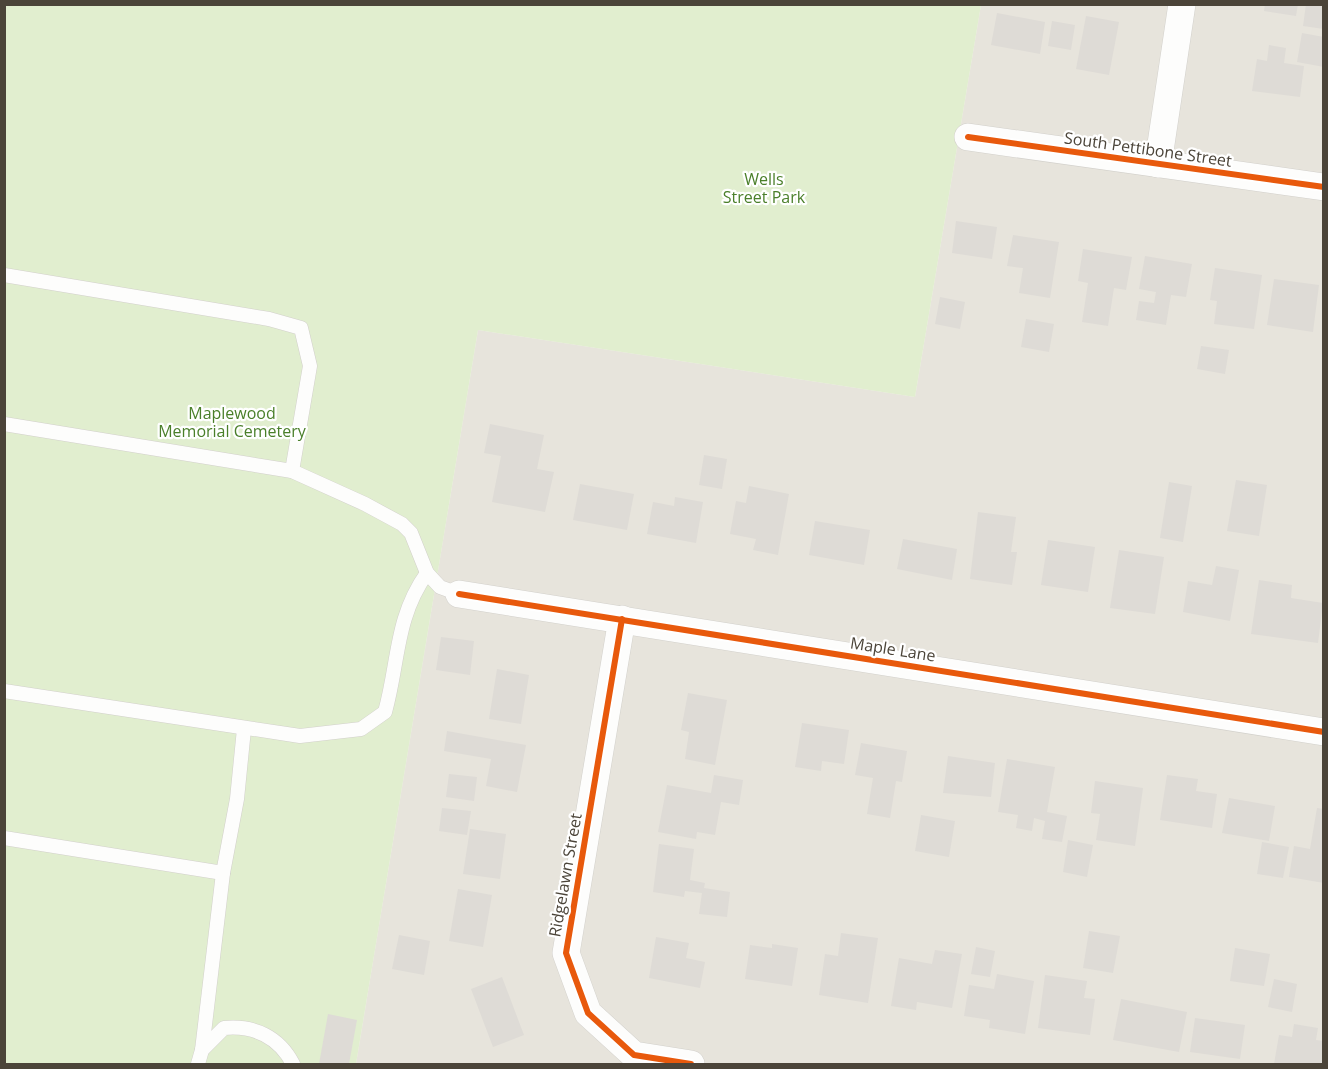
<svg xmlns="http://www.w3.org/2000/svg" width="1328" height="1069" viewBox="0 0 1328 1069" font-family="'Open Sans',sans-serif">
	<rect width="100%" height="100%" fill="#f4f2ee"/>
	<path fill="#e7e4dc" d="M981 5H1323V1064H356L478 330 915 397Z"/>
	<path fill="#e1eecf" d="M5 5H981L915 397 478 330 356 1064H5Z"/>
	<g fill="#dedbd6">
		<path d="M1265 4H1298L1296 16 1264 11Z"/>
		<path d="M1306 4H1324V29L1303 26Z"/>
		<path d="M997 13 1045 22 1040 54 991 45Z"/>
		<path d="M1086 16 1119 22 1109 75 1076 69Z"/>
		<path d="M1052 21 1075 25 1071 50 1048 46Z"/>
		<path d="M1302 33 1324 37V67L1297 62Z"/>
		<path d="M1269 45 1286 48 1284 63 1304 66 1300 97 1252 91 1257 59 1267 61Z"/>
		<path d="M956 221 997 227 992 259 952 253Z"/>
		<path d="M1013 235 1059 242 1050 298 1019 293 1023 268 1007 266Z"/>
		<path d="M1083 249 1132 257 1126 290 1114 288 1108 326 1082 322 1088 283 1078 281Z"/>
		<path d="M1145 256 1192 264 1186 297 1171 295 1166 325 1136 320 1139 301 1154 303 1156 292 1139 289Z"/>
		<path d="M1215 268 1262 275 1254 329 1214 324 1217 301 1210 300Z"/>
		<path d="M1274 279 1319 285 1313 332 1267 325Z"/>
		<path d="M940 297 965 302 960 329 935 324Z"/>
		<path d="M1026 319 1054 324 1049 352 1021 347Z"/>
		<path d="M1201 346 1229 350 1225 374 1197 369Z"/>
		<path d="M490 424 544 435 537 469 554 472 545 512 492 502 501 456 484 453Z"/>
		<path d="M704 455 727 459 722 489 699 485Z"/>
		<path d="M1236 480 1267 485 1259 536 1227 531Z"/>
		<path d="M1169 482 1192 486 1183 542 1160 538Z"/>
		<path d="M580 484 634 494 627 530 573 520Z"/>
		<path d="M749 486 789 494 778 555 753 550 756 539 730 534 736 501 746 503Z"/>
		<path d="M675 497 703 502 696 543 647 534 653 502 674 506Z"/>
		<path d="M978 512 1016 517 1011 552H1017L1012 585 970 579Z"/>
		<path d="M815 521 870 530 864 565 809 555Z"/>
		<path d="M903 539 957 549 952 580 897 569Z"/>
		<path d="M1048 540 1095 547 1088 592 1041 585Z"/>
		<path d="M1119 550 1164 557 1155 614 1110 608Z"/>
		<path d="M1216 566 1239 570 1230 621 1183 612 1188 581 1212 585Z"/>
		<path d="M1259 580 1292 585 1291 598 1323 603 1318 643 1251 634Z"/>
		<path d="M441 637 474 641 470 675 436 670Z"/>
		<path d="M497 669 529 675 521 724 489 719Z"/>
		<path d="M688 693 727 700 715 765 685 759 689 732 681 730Z"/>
		<path d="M802 723 849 730 844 764 822 761 821 771 795 767Z"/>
		<path d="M447 731 526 745 517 792 486 786 491 759 444 751Z"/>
		<path d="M861 743 907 751 902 782 896 781 890 818 867 814 873 778 855 775Z"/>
		<path d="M948 756 995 763 991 797 943 793Z"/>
		<path d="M1007 759 1055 767 1047 812 1067 816 1062 842 1042 839 1045 821 1034 818 1032 831 1016 828 1018 815 998 812Z"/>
		<path d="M449 774 477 777 474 801 446 797Z"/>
		<path d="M714 775 743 780 739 805 721 802 715 835 697 832 696 839 658 832 667 785 711 793Z"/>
		<path d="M1167 775 1198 779 1196 791 1217 794 1212 828 1160 820Z"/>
		<path d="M1095 781 1143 788 1135 846 1096 840 1100 814 1091 813Z"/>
		<path d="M1229 798 1275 806 1269 841 1222 833Z"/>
		<path d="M442 808 471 811 467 835 439 831Z"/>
		<path d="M1317 808 1324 809V883L1289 877 1294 846 1310 849Z"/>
		<path d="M921 815 955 821 949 857 915 851Z"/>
		<path d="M470 829 506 834 500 879 463 874Z"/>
		<path d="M1068 840 1093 845 1087 877 1063 872Z"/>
		<path d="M1262 842 1289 847 1283 878 1257 874Z"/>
		<path d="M659 844 694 849 690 880 705 883 704 888 730 892 727 917 699 914 702 893 685 891 684 897 653 892Z"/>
		<path d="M458 889 492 895 483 947 449 941Z"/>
		<path d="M1089 931 1120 936 1113 973 1083 968Z"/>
		<path d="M841 933 878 938 868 1003 819 995 825 954 838 956Z"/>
		<path d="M399 935 430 941 424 975 392 969Z"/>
		<path d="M656 937 689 943 686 958 705 962 700 988 649 978Z"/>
		<path d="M772 944 798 948 792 986 745 979 750 945 772 948Z"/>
		<path d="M976 947 995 951 990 977 971 974Z"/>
		<path d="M1235 948 1270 954 1264 986 1230 981Z"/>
		<path d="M935 950 962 954 952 1008 917 1002 916 1010 891 1006 899 958 932 964Z"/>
		<path d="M997 974 1034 981 1025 1034 989 1028 990 1020 964 1016 969 985 994 989Z"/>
		<path d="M1045 975 1087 981 1084 998 1095 999 1090 1035 1038 1028Z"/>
		<path d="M502 977 524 1035 493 1047 471 989Z"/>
		<path d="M1274 979 1297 984 1292 1012 1268 1007Z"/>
		<path d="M1121 999 1187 1012 1179 1052 1113 1040Z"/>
		<path d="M328 1014 357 1020 349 1064H319Z"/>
		<path d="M1195 1018 1245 1025 1240 1059 1190 1052Z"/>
		<path d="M1294 1024 1318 1028 1316 1040 1324 1041V1064H1274L1279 1035 1292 1037Z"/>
	</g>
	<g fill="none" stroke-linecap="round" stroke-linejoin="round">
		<g stroke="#d2d0cb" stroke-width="15">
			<g id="service">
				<path d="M4 275 269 319 301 328 310 366 292 471"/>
				<path d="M4 424 292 471 365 504 402 524 411 533 427 573 440 587 459 594"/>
				<path d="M4 691 300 736 361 729 385 712C399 662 395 618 427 573"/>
				<path d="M4 838 223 873 237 799 244 729"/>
				<path d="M202 1050 223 873"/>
				<path d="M198 1064 202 1050 224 1028C254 1025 279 1037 293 1064"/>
			</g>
		</g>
		<g stroke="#d2d0cb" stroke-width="28">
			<g id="minor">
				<path d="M968 137 1324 187"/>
				<path d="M1158 164 1182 4"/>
				<path d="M459 594 1324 732"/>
				<path d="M622 619 566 953 588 1013 634 1055 691 1064"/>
			</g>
		</g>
		<use href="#service" stroke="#fdfdfc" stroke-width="14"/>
		<use href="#minor" stroke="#fdfdfc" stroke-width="27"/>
		<g stroke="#fff" stroke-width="10">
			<g id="cycleway">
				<path d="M968 137 1324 187"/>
				<path d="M459 594 1324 732"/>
				<path d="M622 619 566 953 588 1013 634 1055 691 1064"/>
			</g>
		</g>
		<use href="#cycleway" stroke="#e8590c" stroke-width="6"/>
	</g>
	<g text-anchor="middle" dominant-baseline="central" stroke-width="4.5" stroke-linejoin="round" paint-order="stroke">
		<g font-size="16" fill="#4b4439" stroke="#fff">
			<text transform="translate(1148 149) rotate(8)">South Pettibone Street</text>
			<text transform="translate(893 649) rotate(9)">Maple Lane</text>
			<text transform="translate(565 875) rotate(-80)">Ridgelawn Street</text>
		</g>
		<g font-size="16" fill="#4a7f2a" stroke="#fff">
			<text x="764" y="179">Wells<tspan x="764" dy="18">Street Park</tspan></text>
			<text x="232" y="413">Maplewood<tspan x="232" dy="18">Memorial Cemetery</tspan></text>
		</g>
	</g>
	<rect width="1328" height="1069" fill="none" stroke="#4b4439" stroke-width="12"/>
</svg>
